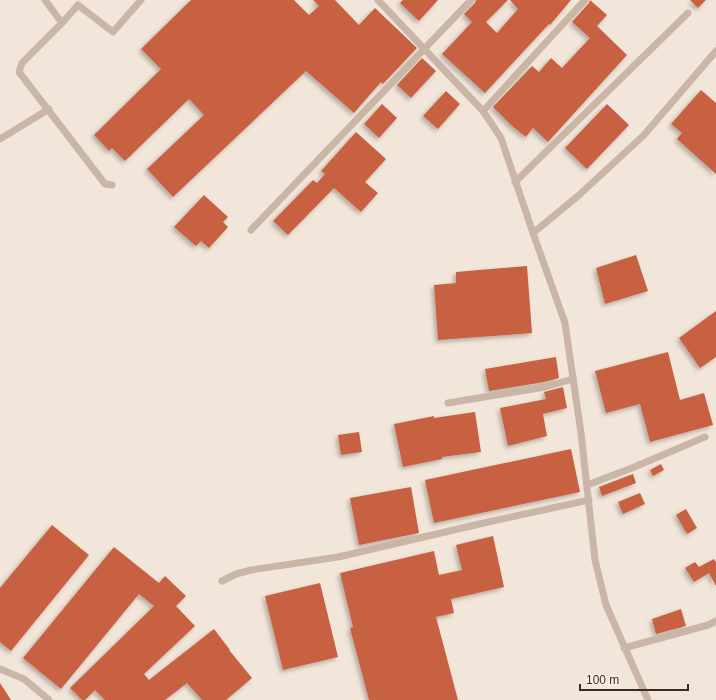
<svg xmlns="http://www.w3.org/2000/svg" width="716" height="700" viewBox="0 0 716 700" font-family="Arial,sans-serif">
	<defs>
		<filter id="shadow"><feDropShadow dx="-2.5" dy="2.5" stdDeviation="2" flood-color="#0004"/></filter>
	</defs>
	<rect width="100%" height="100%" fill="#f2e6da"/>
	<g fill="#c86142" filter="url(#shadow)">
		<path d="M191 0H294L309 15 319 6 313 0H335L359 25 375 8 417 48 383 84 381 82 354 113 306 71 173 197 147 169 204 115 189 99 125 161 112 148 109 151 94 135 161 69 141 49Z"/>
		<path d="M403 0H438L419 21 400 3Z"/>
		<path d="M476 0H508L486 22 497 33 518 9 510 0H571L550 25 549 24 485 93 442 54 472 22 464 14 475 3Z"/>
		<path d="M590 0 607 15 597 26 627 55 548 142 533 128 526 137 512 126 493 107 532 66 539 72 551 58 562 68 590 38 572 22 589 3Z"/>
		<path d="M690 0H706L698 8Z"/>
		<path d="M422 58 436 71 411 98 397 85Z"/>
		<path d="M701 90 716 103V174L677 139 682 133 671 124Z"/>
		<path d="M446 91 460 104 438 129 423 116Z"/>
		<path d="M382 104 397 118 379 138 364 124Z"/>
		<path d="M607 104 629 125 587 169 565 148Z"/>
		<path d="M356 132 386 159 365 182 378 193 361 212 334 188 288 235 273 221 313 180 317 183 325 174 321 171Z"/>
		<path d="M204 195 228 217 223 222 228 227 209 248 201 241 196 246 174 227Z"/>
		<path d="M636 255 648 291 605 304 596 268Z"/>
		<path d="M527 266 532 333 438 340 434 285 456 283V272Z"/>
		<path d="M716 311V357L700 368 679 338Z"/>
		<path d="M668 352 680 400 704 393 713 425 650 442 640 404 606 413 595 371Z"/>
		<path d="M556 357 559 378 544 382 489 391 485 369Z"/>
		<path d="M563 387 567 408 543 414 547 436 508 446 500 408 546 399 544 392Z"/>
		<path d="M475 412 481 452 442 457V459L403 467 394 424 434 416V418Z"/>
		<path d="M359 432 362 452 341 455 338 435Z"/>
		<path d="M571 449 580 492 434 523 425 480Z"/>
		<path d="M661 464 664 470 653 476 650 470Z"/>
		<path d="M633 474 636 483 602 496 599 487Z"/>
		<path d="M411 487 419 533 359 545 350 498Z"/>
		<path d="M640 493 645 504 623 514 618 502Z"/>
		<path d="M686 509 697 528 687 534 676 515Z"/>
		<path d="M52 525 89 555 11 651 0 642V588Z"/>
		<path d="M493 536 504 587 451 599 454 613 436 617 458 700H369L350 628 353 627 340 573 434 551 439 575 462 570 456 545Z"/>
		<path d="M114 547 159 583 165 576 186 596 176 606 195 626 144 674 149 680 214 629 230 650H229L252 678 226 700H202L187 683 165 700H105L95 690 85 700H82L70 688 154 606 139 594 61 689 23 658Z"/>
		<path d="M714 559 716 562V586L709 573 694 582 685 568 695 562 699 567Z"/>
		<path d="M320 583 338 657 283 670 265 596Z"/>
		<path d="M681 609 686 626 656 634 652 619Z"/>
		<path d="M0 683 11 700H0Z"/>
	</g>
	<g fill="none" stroke-linecap="round" stroke-linejoin="round">
		<g stroke="#cab6a6" stroke-width="7">
			<path d="M45 0 62 23 22 63 19 72 105 184 112 185"/>
			<path d="M378 0 483 111 501 138 533 233 565 323 581 433 595 560 606 605 648 700"/>
			<path d="M62 23 78 5 113 32 141 0"/>
			<path d="M483 111 585 0"/>
			<path d="M0 139 49 109"/>
			<path d="M515 182 688 13"/>
			<path d="M251 230 471 0"/>
			<path d="M533 233 578 196 644 135 716 51"/>
			<path d="M448 403 545 387 573 379"/>
			<path d="M587 485 632 468 705 437"/>
			<path d="M222 581 236 574 251 570 338 557 488 522 589 500"/>
			<path d="M624 648 708 625 716 621"/>
			<path d="M0 669 24 679 49 700"/>
		</g>
	</g>
	<path d="M580 684v6h108v-6" fill="none" stroke="#362b27" stroke-width="2"/>
	<text x="586" y="684" font-size="12" fill="#362b27" stroke="#f9f0e6" stroke-width="3" paint-order="stroke">100 m</text>
</svg>
